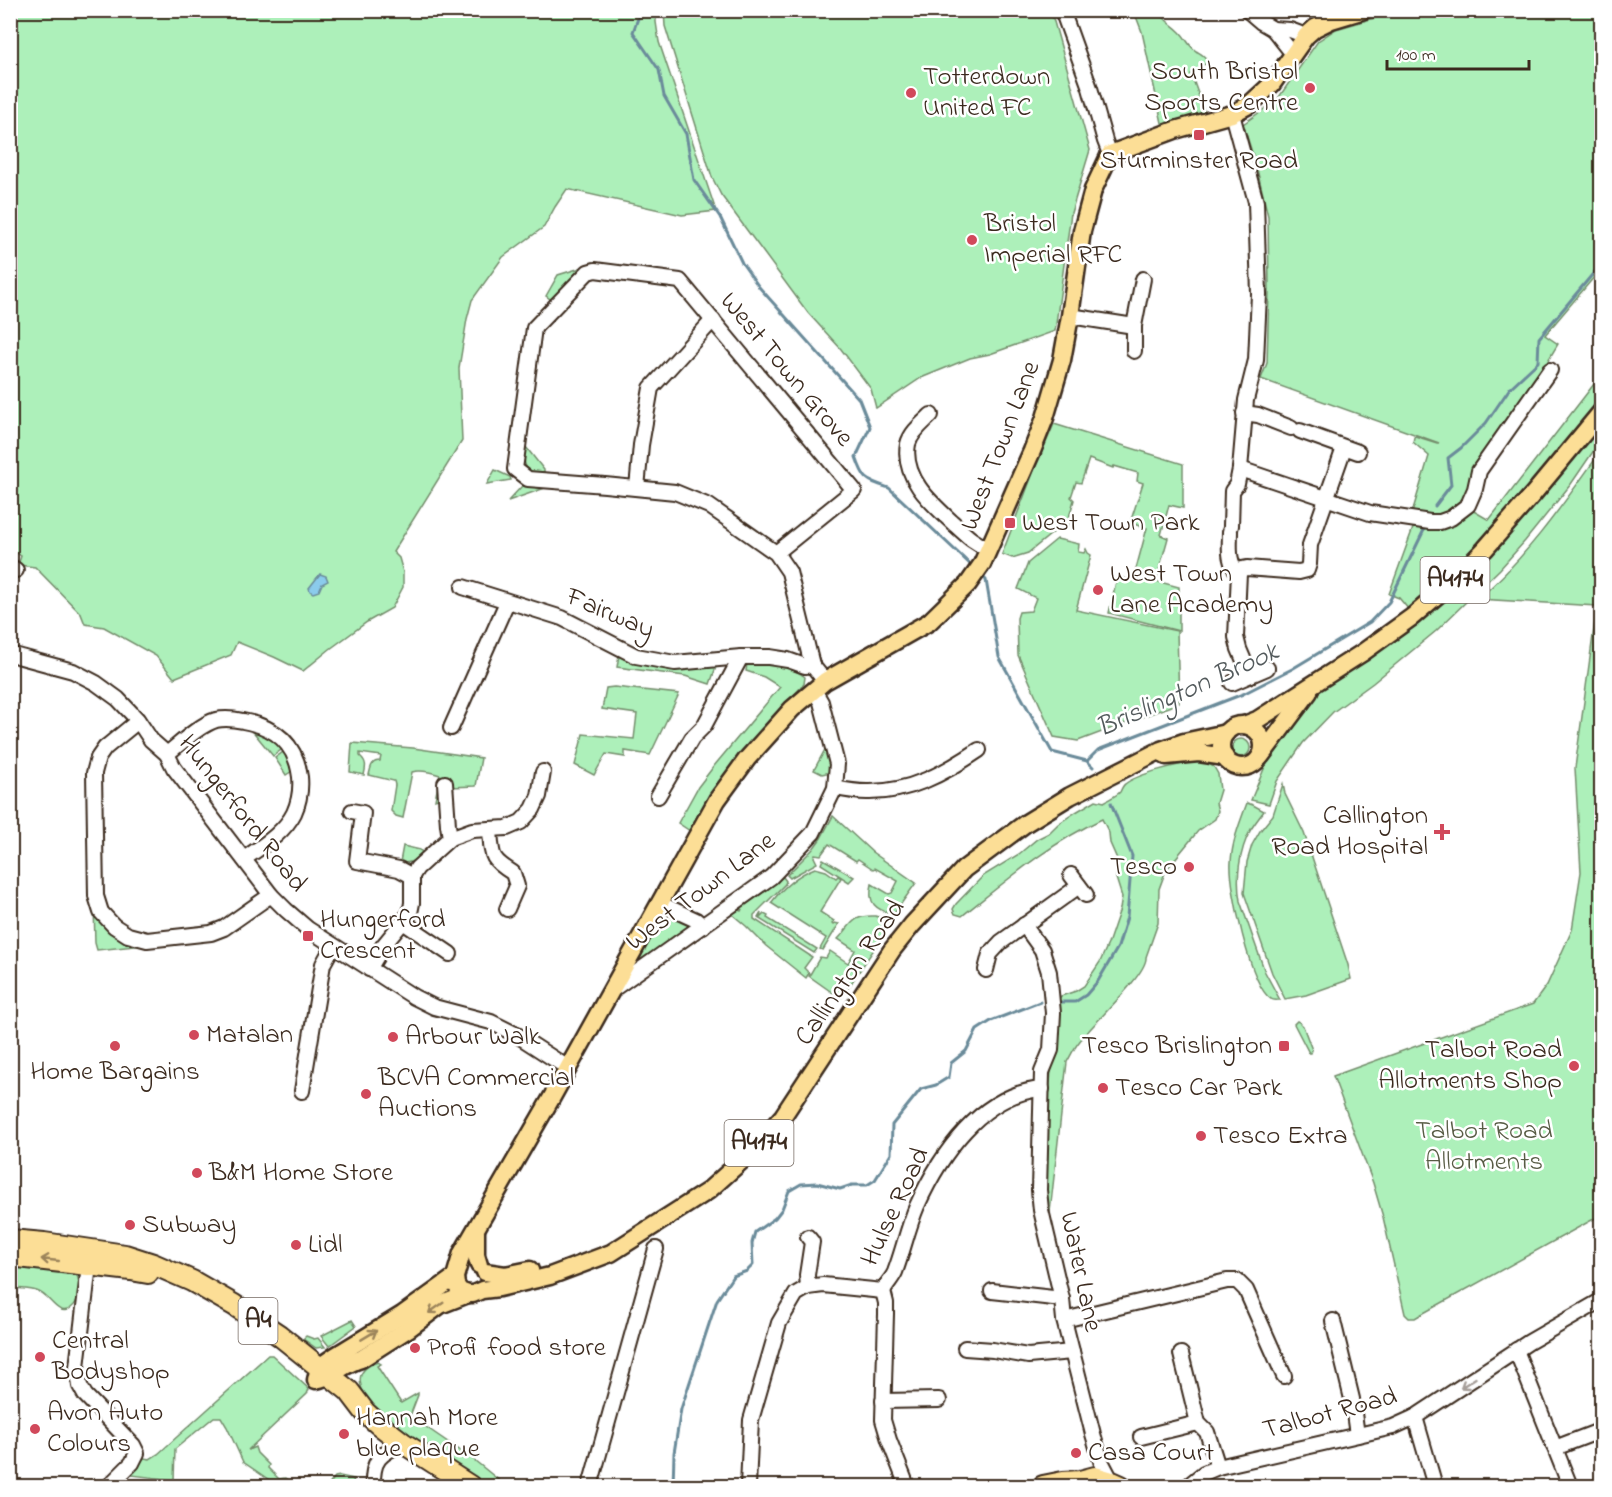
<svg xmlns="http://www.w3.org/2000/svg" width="1612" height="1497" viewBox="0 0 1612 1497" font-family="'Indie Flower',sans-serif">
	<rect width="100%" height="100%" fill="#fff"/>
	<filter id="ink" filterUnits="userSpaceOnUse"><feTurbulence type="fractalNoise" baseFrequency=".0167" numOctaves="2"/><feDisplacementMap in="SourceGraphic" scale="12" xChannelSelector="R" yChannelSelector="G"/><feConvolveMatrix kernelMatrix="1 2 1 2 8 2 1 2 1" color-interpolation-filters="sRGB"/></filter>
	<g filter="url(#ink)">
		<g fill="#adf0ba" stroke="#748d6c" stroke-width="1.5">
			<path d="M11 11H656V22L659 42 716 211 682 215 567 189 555 207 544 227 503 257 472 300 467 319 459 368 462 441 393 552 399 558 403 572V587L392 608 367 622 330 649 303 671 274 657 237 642 231 655 174 678 156 656 104 627 85 624 81 614 35 567 18 565 21 556 11 549Z"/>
			<path d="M664 11H1051L1090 150 1071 213 1055 331 990 354 970 358 921 378 876 408 871 389 841 349 808 313 721 195 712 177 665 26Z"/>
			<path d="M1134 11H1159C1164 21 1172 24 1180 32 1186 38 1189 46 1196 51 1201 54 1204 55 1207 60L1206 63 1191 74 1205 113 1164 126 1162 123 1142 32Z"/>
			<path d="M1399 11H1601V269L1545 335 1558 344 1460 507 1437 517 1412 513 1429 456 1413 442 1414 437 1415 436 1437 443H1439L1261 379 1267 363 1269 290 1268 216 1256 165 1243 124 1277 100 1318 41 1336 29Z"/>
			<path d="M587 266 553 301 546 296 558 275Z"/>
			<path d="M1601 375V397L1598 402 1533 486 1476 552 1409 610 1399 598 1389 594 1413 528C1438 530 1454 529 1472 510L1489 520Z"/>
			<path d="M1601 419V440L1571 484 1525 541 1500 569 1436 631 1373 683 1333 712 1303 743 1277 781 1269 804 1251 800 1266 764 1310 698 1321 686 1398 633Z"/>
			<path d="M1054 424 1183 464V508L1169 505 1161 535 1168 538 1156 581 1179 587V631L1109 613 1117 577 1133 580 1147 528 1130 523 1143 483 1137 481 1138 473 1114 466 1113 468 1089 459 1081 483 1076 482 1071 497 1074 500 1068 521 1069 526 1055 531 1028 553 1012 558 1002 554 1035 468Z"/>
			<path d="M526 447 544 470V474C524 475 522 463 526 447Z"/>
			<path d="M1601 451V1215L1420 1315 1415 1318H1409L1405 1314 1383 1217 1373 1183 1333 1076 1533 1004 1547 985 1572 930 1581 872 1575 768 1597 606 1478 599C1527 557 1564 503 1601 451Z"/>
			<path d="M495 470 510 477 511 480 487 484Z"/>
			<path d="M522 486 545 488 508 501Z"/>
			<path d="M1057 539 1079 544 1078 552 1084 553 1086 549 1088 553 1091 555 1076 610 1177 631 1179 703 1078 741 1054 737 1018 655 1017 618 1019 612 1031 611 1036 598 1018 589 1028 563Z"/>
			<path d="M619 655C653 668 680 667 716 667L710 684 685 676 617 667Z"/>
			<path d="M747 664C768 664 787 663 805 677L804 684 764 727 726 773 690 831 678 823 698 787 714 766 780 687 764 677 746 671Z"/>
			<path d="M614 687 679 694 650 755 625 751V757L606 754 594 775 575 765 583 734 634 739 637 714 602 709 606 688Z"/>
			<path d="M251 729 262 731 285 747 273 756Z"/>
			<circle cx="1241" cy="748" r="9"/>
			<path d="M352 743 413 748 481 758 476 786 450 787 441 798 435 800 440 775C431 772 421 769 412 772L403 818 396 816 391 811 395 785 394 781 369 775C371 767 371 761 380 761L381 756 360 753V756C367 762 366 767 364 775L350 772Z"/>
			<path d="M827 746 835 771 822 774 814 770Z"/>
			<path d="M286 750 295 769 286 775 275 758Z"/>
			<path d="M1198 762 1207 763 1214 767 1218 774 1220 790 1216 803 1218 811 1215 819 1198 831 1166 870 1159 889 1158 923 1146 957C1148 974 1091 1025 1079 1042 1074 1048 1071 1055 1067 1062L1050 1212 1048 1214 1046 1204 1049 1095 1051 1071 1059 1045 1060 1017 1058 1000 1061 996 1076 991 1084 986 1100 962 1108 944 1120 909 1122 897 1116 878 1117 859 1110 843 1109 833 1102 819C1050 843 1006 881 962 916L955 914 953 909 956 904 983 876 1019 854 1037 839 1049 833 1058 824 1076 812 1096 800 1104 802C1109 799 1116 796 1120 792 1121 790 1123 785 1125 784 1137 774 1182 763 1198 762Z"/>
			<path d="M1283 784 1285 794 1304 833 1348 965 1351 979 1306 995 1285 999 1272 973 1244 893 1247 862 1252 845 1260 831 1273 815Z"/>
			<path d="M1247 803 1253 805 1264 811C1259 818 1254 824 1250 831 1239 852 1236 878 1240 901L1265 972 1280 1000C1277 1000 1274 1001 1271 999 1250 986 1229 886 1231 862 1232 842 1240 822 1247 803Z"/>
			<path d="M833 816 872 852 916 883 893 915C876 909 867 904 872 884L889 894 892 893 898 881 875 868 873 869 858 859 856 861 829 844 821 855 815 854 814 857 817 863 790 878 787 875 813 849 821 838Z"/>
			<path d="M403 846 420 850 422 852C415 860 411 865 400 862Z"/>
			<path d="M823 859 854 877 849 882 821 864Z"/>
			<path d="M815 868 826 871 836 878 838 876 841 878 820 912 834 921 832 924 833 925 835 923 839 924 823 950 820 949 826 938 771 903C783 887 797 875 815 868Z"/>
			<path d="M783 877 786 881 785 884 754 915V919L812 957 804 968 809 973 806 978 766 946 746 926 732 914 738 910 741 911 742 909 740 908Z"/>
			<path d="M94 906C104 928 112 937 135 945L136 946 97 950 95 943Z"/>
			<path d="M761 913 760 918 764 914 768 916 767 918 817 949 814 953 758 918Z"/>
			<path d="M666 914H671L687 922 688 926 684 932 630 973 661 918Z"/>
			<path d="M875 916 885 919 891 924 842 997 840 998 809 976 820 957 826 958 830 951 848 963 855 950 838 939C852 926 850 915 875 916Z"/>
			<path d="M1297 1021 1299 1022 1303 1026 1312 1050 1311 1053H1309L1294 1024Z"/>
			<path d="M11 1264 75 1273C81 1280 79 1288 78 1296 77 1302 75 1305 71 1308 58 1318 50 1296 39 1292 31 1288 20 1289 11 1288Z"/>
			<path d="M352 1320 356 1326 329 1346 321 1336Z"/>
			<path d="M306 1336 314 1339 318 1338 325 1347 316 1348 303 1339Z"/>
			<path d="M268 1355H272L309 1389 307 1394 248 1450 255 1447 257 1453 269 1465 268 1468 279 1479 285 1478 295 1486H278L243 1462 227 1427 221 1417H214L175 1449 174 1480 131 1475 144 1458 150 1459 158 1454Z"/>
			<path d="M378 1362 381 1364 377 1366 401 1403 418 1393V1395L410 1416 474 1460 506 1486C498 1486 486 1488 478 1486 457 1478 439 1459 421 1446 407 1434 386 1422 374 1408 360 1392 350 1370 378 1362Z"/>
			<path d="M340 1476 354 1479 351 1486H328L335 1477Z"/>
			<path d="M1179 1479 1180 1481 1178 1486H1146L1148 1484Z"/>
		</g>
		<path fill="#8bcbec" stroke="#6b8b9a" stroke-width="1.5" d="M320 574 326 576 328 581 322 584 319 591 313 593 310 591 309 588Z"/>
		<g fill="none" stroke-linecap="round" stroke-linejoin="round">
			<g stroke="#6b8b9a" stroke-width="3">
				<path d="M641 10 633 32 659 70 664 96 686 134 694 180 720 217 742 263 759 287 859 399 870 427 856 457C864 480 865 480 889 488L974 568"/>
				<path d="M1435 506 1451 485 1448 458 1461 448 1486 423 1510 388 1538 362 1539 338 1602 263"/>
				<path d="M981 575 986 580 999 657 1052 752 1087 761 1093 767"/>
				<path d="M1087 761 1098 750 1243 694 1292 669 1370 622 1389 602 1424 530"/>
				<path d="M1059 1002H1075L1086 995 1098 981 1118 947 1127 917 1132 856 1111 803"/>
				<path d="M673 1486 674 1453 681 1409 717 1300 733 1276 747 1271 753 1265 752 1243 755 1232 775 1218 782 1209 789 1191 801 1184 817 1183 840 1189 852 1185H867L875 1180 891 1154 892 1125 921 1089 936 1085 949 1077 951 1063 966 1051 977 1030 991 1021 1040 1002"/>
			</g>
			<g stroke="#3b2a1e" stroke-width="18">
				<g id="minor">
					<path d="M1062 10 1090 88 1105 141 1110 154"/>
					<path d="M1247 10 1261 22 1273 29 1290 30 1306 36"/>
					<path d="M1273 29 1293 54"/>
					<path d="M1070 316 1134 326"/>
					<path d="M1134 351V326L1143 279"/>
					<path d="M1244 413 1258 415 1291 428"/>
					<path d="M931 415C923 423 911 432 908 444 902 477 930 502 952 522 964 533 973 543 989 549"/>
					<path d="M1300 431 1358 452"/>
					<path d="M1240 469 1370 513 1430 522H1440L1451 518 1468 505 1475 489 1479 471 1550 370"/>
					<path d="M637 488 641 445 651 388 713 320"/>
					<path d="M1231 526 1232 491 1237 484 1240 469 1246 400 1256 360 1259 294 1256 202 1232 114"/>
					<path d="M1230 531C1230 546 1227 563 1239 573L1236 637 1239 649 1250 675"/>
					<path d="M776 553 854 490 680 281 595 270 588 272 534 328 515 469 528 479 605 485 675 492 709 506 776 553 789 572 812 665 825 681"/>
					<path d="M10 566 16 570"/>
					<path d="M1239 573 1242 569 1247 568 1299 572 1307 570 1309 564 1310 545 1344 448"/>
					<path d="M463 587 562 618 636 656 675 663 741 657H769L788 660 805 666 812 665"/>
					<path d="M10 654 73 671 96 683 118 699 137 719 151 740 167 754 174 768 271 895 286 910 308 929 414 997 434 1007 491 1022 517 1035 568 1068"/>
					<path d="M1232 683 1267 668"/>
					<path d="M138 721 105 748 98 758 94 773 96 896 101 912 114 926 128 935 147 940 211 933 224 928 271 895"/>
					<path d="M451 728 507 602"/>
					<path d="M167 754C180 744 199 725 216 720 225 718 234 719 243 721 275 727 296 743 300 777 301 788 299 802 294 813 284 833 262 846 244 859"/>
					<path d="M445 783 448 825 450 838"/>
					<path d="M835 788C845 790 857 792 867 792 909 793 945 773 979 750"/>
					<path d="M658 796 692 738 704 726 741 657"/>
					<path d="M352 811 363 813 357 861 399 869 412 876"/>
					<path d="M490 830C492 856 490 859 513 873L517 886 507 909"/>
					<path d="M1071 875 1086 895"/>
					<path d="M659 903 696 920 703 926"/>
					<path d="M403 922 450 954"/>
					<path d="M1024 925 1042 950 1049 972 1053 1013 1051 1050 1042 1072 1039 1190 1041 1210 1062 1299 1064 1320 1093 1434 1101 1461 1112 1482"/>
					<path d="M369 969 383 946 410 913 412 903V876L417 868 450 838 472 830 507 828 521 822 533 809 539 796 543 772"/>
					<path d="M986 970 990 954 1001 942 1079 886"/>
					<path d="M612 990 771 877 813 833 835 788 837 764 821 702 814 690"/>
					<path d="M302 1091 323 964 333 946"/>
					<path d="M89 1265 77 1367 80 1386 85 1395 133 1445 137 1453 132 1463 109 1486"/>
					<path d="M808 1287 807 1275 812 1242 808 1237"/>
					<path d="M883 1291C886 1284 892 1279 895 1272 903 1251 908 1227 917 1206 940 1155 981 1094 1042 1089"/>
					<path d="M883 1291 886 1303V1314L883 1420 889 1440 907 1486"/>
					<path d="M992 1291 1062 1299"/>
					<path d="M1064 1320 1227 1281H1237L1246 1290 1284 1376"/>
					<path d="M1333 1321 1352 1399 1357 1435"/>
					<path d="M965 1348 993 1350 1028 1356 1072 1352"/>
					<path d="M1516 1350 1570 1486"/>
					<path d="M1181 1354 1198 1423 1207 1432 1218 1467"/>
					<path d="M883 1401 939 1400"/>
					<path d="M1415 1417 1435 1486"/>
					<path d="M1141 1437 1198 1423"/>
					<path d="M1555 1448 1602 1430"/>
					<path d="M373 1486C372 1459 380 1454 403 1443"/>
					<path d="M590 1486 656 1249"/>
					<path d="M748 1486 751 1420 779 1323 796 1294 808 1287 823 1285 883 1291"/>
					<path d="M1188 1486 1204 1473 1218 1467 1393 1427 1415 1417 1529 1342 1602 1300"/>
				</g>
			</g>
			<g stroke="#3b2a1e" stroke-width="21">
				<g id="major">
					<path d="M1244 725 1257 720 1362 653 1412 617 1455 580 1485 549 1534 493 1602 411"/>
					<circle cx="1242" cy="746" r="21"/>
					<path d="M1226 733 1184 742 1161 750 1070 796 1026 823 964 869 912 925 892 950 783 1116 748 1155 708 1191 611 1253 550 1276 499 1288 482 1290 473 1294H468L460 1291 456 1285 455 1277 462 1253 552 1097 717 800 747 759 792 709 825 681 929 622 968 584 982 564 1032 451 1045 418 1062 360 1070 316 1082 231 1093 190 1110 154 1175 130 1232 114 1249 105 1272 84 1306 36 1315 28 1331 20 1364 10"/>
					<path d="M1166 756 1199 753 1225 757"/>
					<path d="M1261 756 1309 692"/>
					<path d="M476 1232V1255L479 1265"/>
					<path d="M485 1272 505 1275 530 1270"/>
					<path d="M320 1379C335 1374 346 1363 361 1359L408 1329 440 1305 468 1294"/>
					<path d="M316 1380 319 1367 335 1356 402 1315 455 1277"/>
				</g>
			</g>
			<g stroke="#3b2a1e" stroke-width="24">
				<g id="highway">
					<path d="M10 1240 44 1243 125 1255 153 1264 192 1281 234 1305 279 1335 349 1391 365 1412 377 1423 403 1443 470 1486"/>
					<path d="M10 1256 131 1270 148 1273"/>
					<path d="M1043 1486 1063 1482 1080 1481 1095 1477 1112 1482 1121 1486"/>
				</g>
			</g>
			<use href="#minor" stroke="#fff" stroke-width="14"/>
			<use href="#major" stroke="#fcde96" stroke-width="16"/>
			<use href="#highway" stroke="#fcde96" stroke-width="20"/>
		</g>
		<defs><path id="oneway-shaft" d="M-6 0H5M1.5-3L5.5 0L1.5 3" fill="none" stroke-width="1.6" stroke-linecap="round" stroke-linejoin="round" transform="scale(1.5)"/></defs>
		<g stroke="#9c845a">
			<use href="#oneway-shaft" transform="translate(50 1260) rotate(-174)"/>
			<use href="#oneway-shaft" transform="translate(436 1308) rotate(145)"/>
			<use href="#oneway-shaft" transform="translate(369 1335) rotate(-31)"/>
		</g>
		<use stroke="#a79f9a" href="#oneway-shaft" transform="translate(1468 1383) rotate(147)"/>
	</g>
	<g fill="#d1495b" stroke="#fff" stroke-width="2">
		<circle cx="1310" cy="88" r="6"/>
		<circle cx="911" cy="93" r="6"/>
		<rect x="1193" y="129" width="12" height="12" rx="3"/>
		<circle cx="972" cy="240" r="6"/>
		<rect x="1004" y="517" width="12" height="12" rx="3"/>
		<circle cx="1098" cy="590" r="6"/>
		<path d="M1439 823h6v6h6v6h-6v6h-6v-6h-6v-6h6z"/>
		<circle cx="1189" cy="867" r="6"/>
		<rect x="302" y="930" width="12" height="12" rx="3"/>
		<circle cx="194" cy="1035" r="6"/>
		<circle cx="393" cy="1037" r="6"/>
		<circle cx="115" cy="1046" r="6"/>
		<rect x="1278" y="1040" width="12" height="12" rx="3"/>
		<circle cx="1574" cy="1066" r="6"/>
		<circle cx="1103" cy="1088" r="6"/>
		<circle cx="366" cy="1094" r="6"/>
		<circle cx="1201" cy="1136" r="6"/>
		<circle cx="197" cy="1173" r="6"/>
		<circle cx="130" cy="1225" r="6"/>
		<circle cx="296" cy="1245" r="6"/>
		<circle cx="415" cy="1348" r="6"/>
		<circle cx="40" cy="1357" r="6"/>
		<circle cx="35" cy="1429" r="6"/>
		<circle cx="344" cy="1434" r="6"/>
		<circle cx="1076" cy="1453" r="6"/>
	</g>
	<g text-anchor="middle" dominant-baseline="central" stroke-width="5" stroke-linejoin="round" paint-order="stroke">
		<g fill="#fff" stroke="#766a62" stroke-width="1.5">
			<rect x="1420.5" y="557" width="69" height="46" rx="4.5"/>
			<rect x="724.5" y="1120" width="69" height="46" rx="4.5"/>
			<rect x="238.5" y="1298" width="39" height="46" rx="4.5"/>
		</g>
		<g font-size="26" font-weight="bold" fill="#3b2a1e">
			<text x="1455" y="580">A4174</text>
			<text x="759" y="1143">A4174</text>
			<text x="258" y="1321">A4</text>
		</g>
		<g font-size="27" fill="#3b2a1e" stroke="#fff" text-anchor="start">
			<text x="1298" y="72" text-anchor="end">South Bristol<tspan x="1298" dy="31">Sports Centre</tspan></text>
			<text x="923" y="77">Totterdown<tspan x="923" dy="31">United FC</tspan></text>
			<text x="1199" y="161" text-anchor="middle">Sturminster Road</text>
			<text x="984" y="224">Bristol<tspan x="984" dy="31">Imperial RFC</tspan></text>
			<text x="1022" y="523">West Town Park</text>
			<text x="1110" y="574">West Town<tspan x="1110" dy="31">Lane Academy</tspan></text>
			<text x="1428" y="816" text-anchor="end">Callington<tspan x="1428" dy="31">Road Hospital</tspan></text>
			<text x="1177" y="867" text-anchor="end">Tesco</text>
			<text x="320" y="920">Hungerford<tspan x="320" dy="31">Crescent</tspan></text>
			<text x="206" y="1035">Matalan</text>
			<text x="405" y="1037">Arbour Walk</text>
			<text x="1272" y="1046" text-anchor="end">Tesco Brislington</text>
			<text x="1562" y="1050" text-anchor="end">Talbot Road<tspan x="1562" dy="31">Allotments Shop</tspan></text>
			<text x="115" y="1072" text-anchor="middle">Home Bargains</text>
			<text x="378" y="1078">BCVA Commercial<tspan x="378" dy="31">Auctions</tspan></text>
			<text x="1115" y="1088">Tesco Car Park</text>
			<text x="1213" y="1136">Tesco Extra</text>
			<text x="209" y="1173">B&amp;M Home Store</text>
			<text x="142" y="1225">Subway</text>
			<text x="308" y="1245">Lidl</text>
			<text x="52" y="1341">Central<tspan x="52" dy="31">Bodyshop</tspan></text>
			<text x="427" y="1348">Profi food store</text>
			<text x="47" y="1413">Avon Auto<tspan x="47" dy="31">Colours</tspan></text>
			<text x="356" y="1418">Hannah More<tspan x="356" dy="31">blue plaque</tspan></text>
			<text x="1088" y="1453">Casa Court</text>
		</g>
		<g font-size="27" fill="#3b2a1e" stroke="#fff">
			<text transform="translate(786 370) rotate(50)">West Town Grove</text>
			<text transform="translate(1001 446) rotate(-69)">West Town Lane</text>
			<text transform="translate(610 614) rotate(23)">Fairway</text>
			<text transform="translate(242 814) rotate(52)">Hungerford Road</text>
			<text transform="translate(701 892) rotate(-37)">West Town Lane</text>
			<text transform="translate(851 973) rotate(-55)">Callington Road</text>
			<text transform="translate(896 1207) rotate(-65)">Hulse Road</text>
			<text transform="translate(1080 1272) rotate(78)">Water Lane</text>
			<text transform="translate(1330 1414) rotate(-15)">Talbot Road</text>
		</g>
		<g font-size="27" fill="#585c45" stroke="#fff">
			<text x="1484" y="1131">Talbot Road<tspan x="1484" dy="31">Allotments</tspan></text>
		</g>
		<g font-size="28" font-style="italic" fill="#535a5c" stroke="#fff">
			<text transform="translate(1188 691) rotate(-24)">Brislington Brook</text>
		</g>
	</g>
	<rect width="1612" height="1497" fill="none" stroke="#fff" stroke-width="36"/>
	<rect x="18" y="18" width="1576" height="1461" fill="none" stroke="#3b2a1e" stroke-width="2" filter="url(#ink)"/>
	<path d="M1387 60v9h142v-9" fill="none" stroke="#3b2a1e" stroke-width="3"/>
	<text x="1396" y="60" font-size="18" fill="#3b2a1e" stroke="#ffffff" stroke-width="4.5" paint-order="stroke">100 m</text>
</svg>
